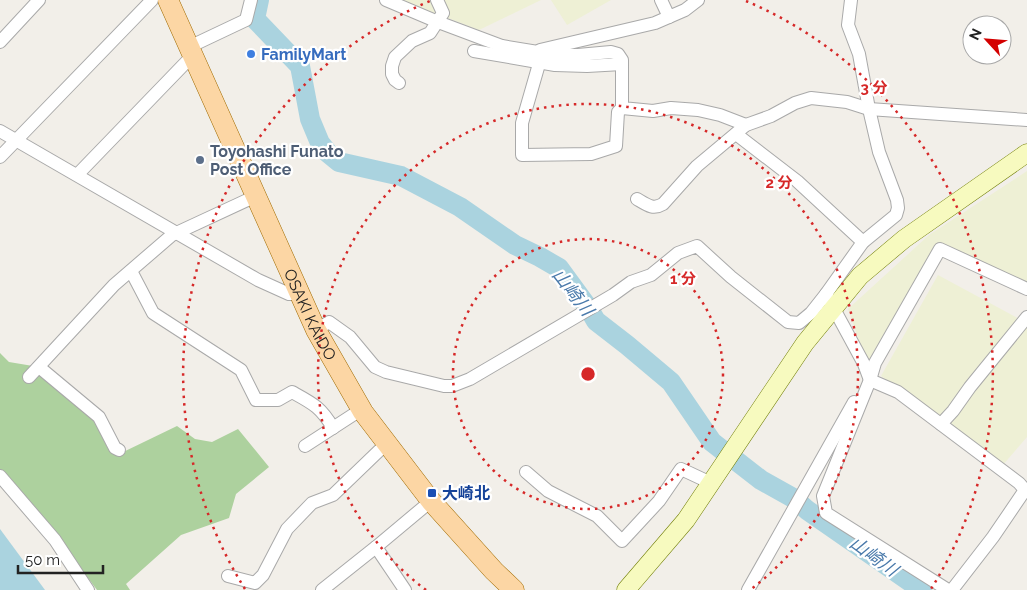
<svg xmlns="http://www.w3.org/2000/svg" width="1027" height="590" viewBox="0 0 1027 590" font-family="Raleway,'Noto Sans JP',sans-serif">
	<rect width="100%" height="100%" fill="#f2efe9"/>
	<g fill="#eef0d5">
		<path d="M401 0H541L479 30Z"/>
		<path d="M551 0H611L567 25Z"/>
		<path d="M1027 171V283L938 243 867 363 848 309 929 235Z"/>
		<path d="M938 275 1025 322 1027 319V437L1002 466 881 376Z"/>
	</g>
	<path fill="#add19e" d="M0 353 9 362 33 366 94 415 117 455 177 426 195 439 212 442 238 429 269 467 236 494 229 518 181 535 126 584 130 590H97L58 538 0 471Z"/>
	<path fill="#aad3df" d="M0 529 45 590H0Z"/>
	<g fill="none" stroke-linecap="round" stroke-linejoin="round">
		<path stroke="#aad3df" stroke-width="20" d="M259 0 255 19 300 66 310 119 320 143 328 153 339 162 401 176 460 207 515 245 540 257 559 268 589 309 596 321 627 345 671 382 712 442 761 480 795 499 807 510 922 590"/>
		<g stroke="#a9a9a9" stroke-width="14">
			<g id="street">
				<path d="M386 0 438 22 502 46 556 55H578L611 52 618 54 622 60V108L653 111 671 108 698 110 720 115 746 125"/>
				<path d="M661 0 669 17"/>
				<path d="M851 0 848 25 859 54 869 109 879 152 897 200 898 208 896 215 863 242 826 294 864 364 870 380 898 392 1019 483 1025 490 993 537 952 590"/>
				<path d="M0 42 39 0"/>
				<path d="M189 47 246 20 251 0"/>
				<path d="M540 50 655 23 685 10 698 0"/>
				<path d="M474 51 555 65 587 66 622 64"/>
				<path d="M539 64 522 123V155L591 154 616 146 618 112 622 108"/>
				<path d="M399 83 395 80 392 74V66L395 57 412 41 430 33 443 13 437 0"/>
				<path d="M0 131 258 280 289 294H301"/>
				<path d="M736 134 797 181 863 242"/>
				<path d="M0 157 152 0"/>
				<path d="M78 174 193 55"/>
				<path d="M637 199C647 205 653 210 663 204L697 166 746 125 771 116 795 103 811 98 847 102 869 109 1027 120"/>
				<path d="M131 271 153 313 241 370 256 400H278L292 392C312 403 321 407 333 428"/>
				<path d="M316 330 329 322 350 337 375 367 386 372 444 386H452L470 379 613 295 631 282 651 275 678 253 697 246 731 277 788 322 799 323 811 313 826 294"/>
				<path d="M39 367 99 417 115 448 119 450"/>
				<path d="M29 377 114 285 172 235 256 196"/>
				<path d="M941 424 953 411 970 387 1027 317"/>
				<path d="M305 446 362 409"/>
				<path d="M526 472 548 491 597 516 622 541 659 501 681 469 711 483"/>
				<path d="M0 476 55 540 88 590"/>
				<path d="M228 576 255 583 263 575 287 529 312 503 333 495 387 443"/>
				<path d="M322 590 376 547"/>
				<path d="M405 590 376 547 431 501"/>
				<path d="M748 590 854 402"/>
				<path d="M948 590 826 513 823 496 870 380 875 363 940 249 1027 289"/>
			</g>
		</g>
		<g stroke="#707d05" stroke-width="19">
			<path id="secondary" d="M626 590 686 520 805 343 860 276 904 239 1027 153"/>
		</g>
		<g stroke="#a06b00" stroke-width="21">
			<g id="primary">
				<path id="s1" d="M168 0 316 330 363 412 431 501 494 571 514 590"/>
			</g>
		</g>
		<use href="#street" stroke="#fff" stroke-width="12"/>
		<use href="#secondary" stroke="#f7fabf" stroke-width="18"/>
		<use href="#primary" stroke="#fcd6a4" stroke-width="20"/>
	</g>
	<g fill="none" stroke="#d62828" stroke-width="2.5" stroke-dasharray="2.5 5">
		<circle cx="588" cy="374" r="135"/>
		<path d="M426 590A270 270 0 1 1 750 590"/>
		<path d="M245 589A405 405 0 0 1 430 1M746 1A405 405 0 0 1 931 589"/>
	</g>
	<circle fill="#3f7fe0" stroke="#fff" stroke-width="2" cx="251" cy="54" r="5"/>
	<circle fill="#5c6f8a" stroke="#fff" stroke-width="2" cx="200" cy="160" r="5"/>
	<rect fill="#1a4fb4" stroke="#fff" stroke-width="2" x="427" y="488" width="10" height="10" rx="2.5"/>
	<g text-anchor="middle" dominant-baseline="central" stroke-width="4.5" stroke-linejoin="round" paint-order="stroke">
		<g font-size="16" font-weight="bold" fill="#366cbe" stroke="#fff" text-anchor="start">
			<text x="261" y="54">FamilyMart</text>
		</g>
		<g font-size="16" font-weight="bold" fill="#4e5e75" stroke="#fff" text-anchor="start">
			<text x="210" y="151">Toyohashi Funato<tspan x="210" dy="18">Post Office</tspan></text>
		</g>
		<g font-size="16" fill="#222" stroke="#fff">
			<text stroke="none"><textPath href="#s1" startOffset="345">OSAKI KAIDO</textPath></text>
		</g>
		<g font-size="16" font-weight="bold" fill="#164399" stroke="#fff" text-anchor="start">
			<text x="442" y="493">大崎北</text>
		</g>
		<g font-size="18" font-style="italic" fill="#4a7aab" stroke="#fff">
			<text transform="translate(573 292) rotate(52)">山崎川</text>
			<text transform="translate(874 556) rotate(36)">山崎川</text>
		</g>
	</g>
	<circle cx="588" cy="374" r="8" fill="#d62828" stroke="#fff" stroke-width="2.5"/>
	<g font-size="15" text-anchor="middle" font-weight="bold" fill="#d62828" stroke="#fff" stroke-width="4.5" stroke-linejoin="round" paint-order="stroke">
		<text x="874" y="93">3 分</text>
		<text x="779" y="188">2 分</text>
		<text x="683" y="284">1 分</text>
	</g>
	<g transform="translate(987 40) rotate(296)"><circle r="24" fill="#ffffff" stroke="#a7a7a7"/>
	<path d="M0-4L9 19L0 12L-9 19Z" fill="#d40000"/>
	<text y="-8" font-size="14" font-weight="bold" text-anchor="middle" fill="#222222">N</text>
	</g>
	<path d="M18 565v8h85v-8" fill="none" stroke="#222222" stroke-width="2.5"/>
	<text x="25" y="565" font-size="15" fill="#222222" stroke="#ffffff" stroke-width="4" paint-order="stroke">50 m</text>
</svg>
